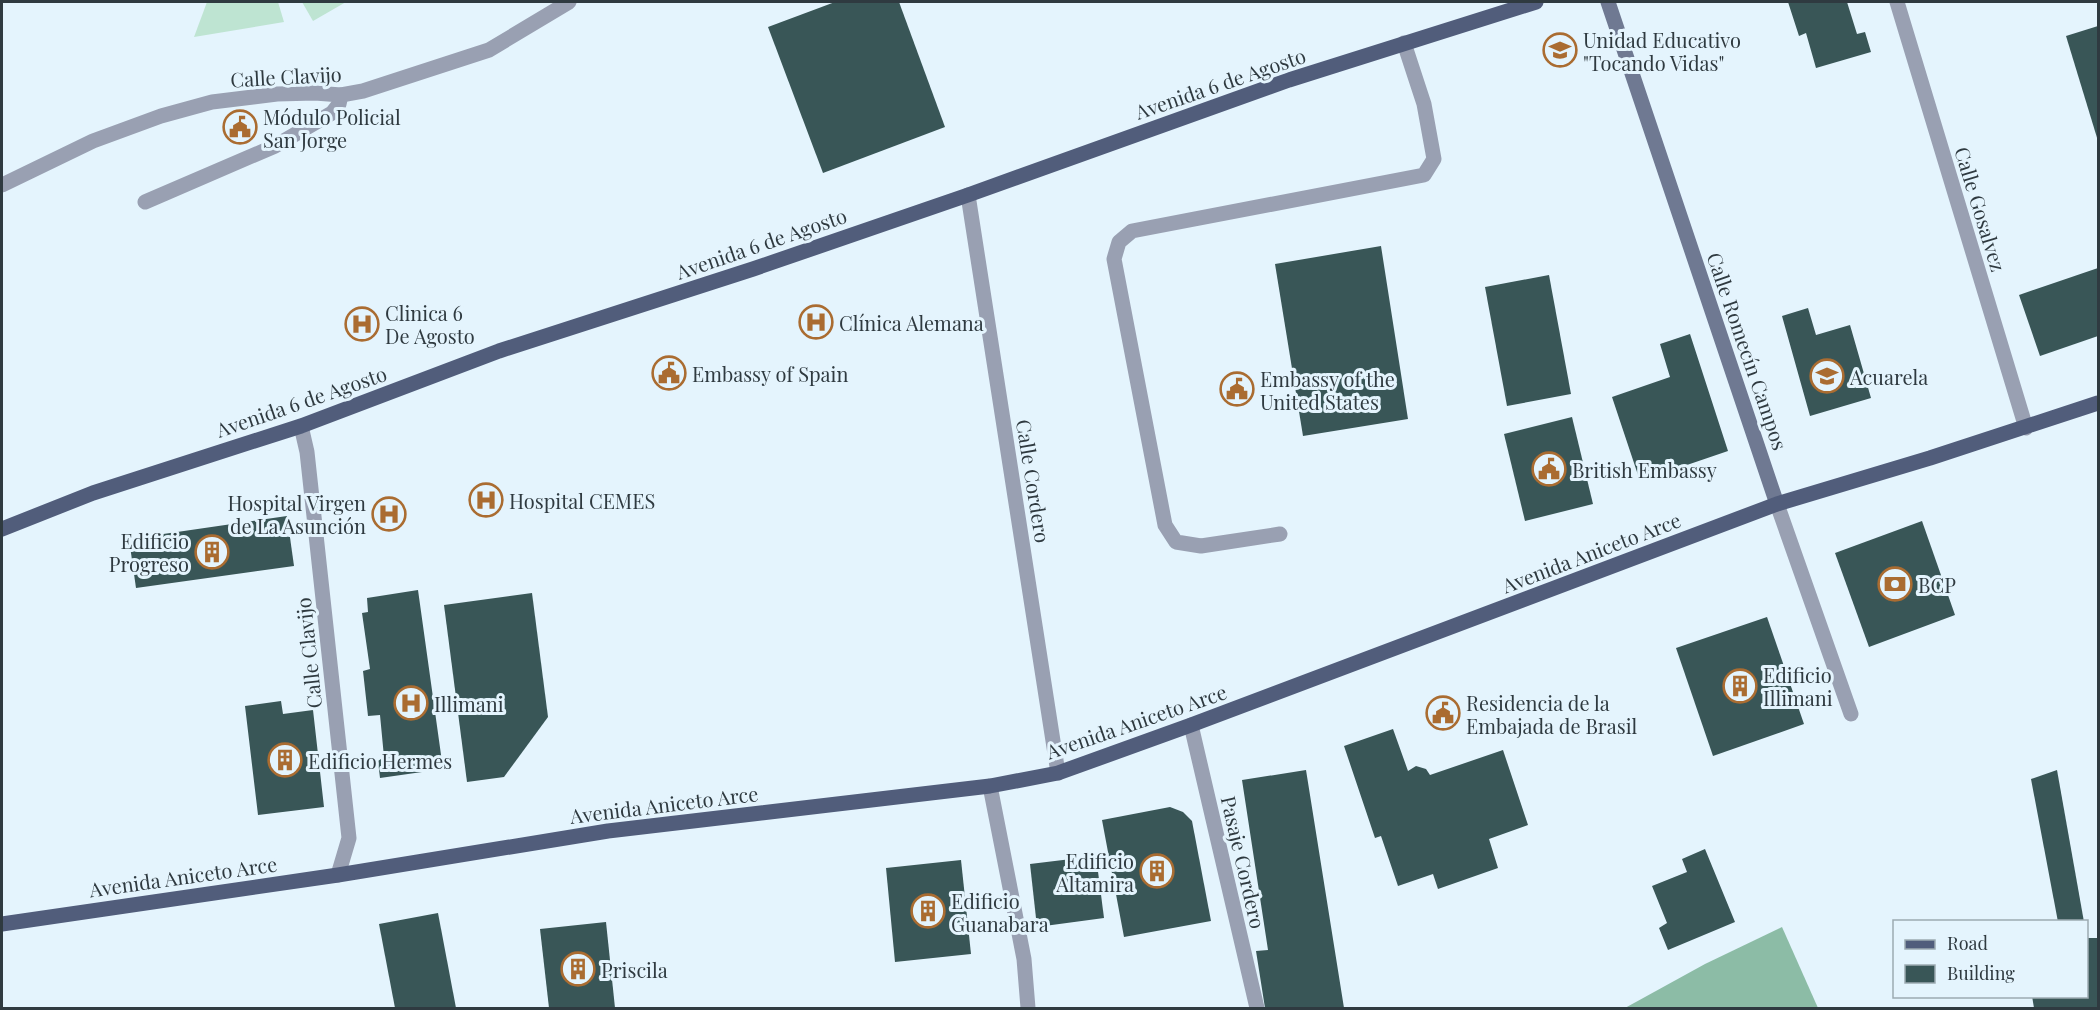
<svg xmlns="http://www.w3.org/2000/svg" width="2100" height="1010" viewBox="0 0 2100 1010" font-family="'Playfair Display',serif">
	<rect width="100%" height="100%" fill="#e4f4fd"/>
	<g fill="#bee4d2">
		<path d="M207 2H278L284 22 194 37Z"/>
		<path d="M302 2H346L313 21Z"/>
	</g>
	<path fill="#8cbca6" d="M1782 927 1818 1008H1625L1705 964Z"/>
	<g fill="#395657">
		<path d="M835 2H899L945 127 823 173 768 27Z"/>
		<path d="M1788 2H1847L1857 34 1865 32 1871 52 1816 68 1806 33 1799 36Z"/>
		<path d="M2098 26V141L2066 36Z"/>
		<path d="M1381 246 1408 419 1303 436 1275 264Z"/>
		<path d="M2098 268V336L2040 356 2019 295Z"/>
		<path d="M1549 275 1571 394 1507 406 1485 287Z"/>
		<path d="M1808 308 1816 335 1850 325 1871 398 1810 416 1782 316Z"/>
		<path d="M1690 334 1728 451 1640 481 1612 397 1670 377 1660 344Z"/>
		<path d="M1572 417 1593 504 1525 521 1504 434Z"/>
		<path d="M287 516 294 566 136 588 129 539Z"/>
		<path d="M1922 521 1955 615 1869 647 1835 553Z"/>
		<path d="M418 590 443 769 380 778 378 761 384 757 380 715 368 716 363 671 370 669 362 613 368 612 367 598Z"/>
		<path d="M532 593 548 717 504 777 467 782 444 605Z"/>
		<path d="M1767 617 1804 724 1713 756 1676 648Z"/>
		<path d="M281 701 283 714 313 710 324 807 258 815 245 706Z"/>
		<path d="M1393 729 1408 771 1416 766 1426 769 1430 775 1503 750 1528 825 1489 839 1498 868 1438 889 1433 874 1398 886 1381 836 1375 838 1344 746Z"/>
		<path d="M1306 770 1344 1008H1265L1256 951 1268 950 1242 780Z"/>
		<path d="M2057 770 2084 922H2058L2031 779Z"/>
		<path d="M1170 807 1183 812 1192 821 1211 921 1124 937 1102 820Z"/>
		<path d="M1705 849 1735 922 1668 950 1659 928 1667 923 1652 886 1687 872 1682 859Z"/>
		<path d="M1096 856 1104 918 1037 927 1030 864Z"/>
		<path d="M961 860 971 954 895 962 886 868Z"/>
		<path d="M438 913 456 1008H395L379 924Z"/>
		<path d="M606 922 615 1008H549L540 929Z"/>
		<path d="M2086 938H2098V1008H2034L2032 996H2086Z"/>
	</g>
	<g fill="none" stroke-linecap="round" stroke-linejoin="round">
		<g stroke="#99a0b2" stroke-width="15">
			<path d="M145 202 275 146 332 113 339 104 341 95"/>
			<path d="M1777 504 1851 714"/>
			<path d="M1280 534 1201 546 1176 542 1165 525 1114 259 1119 242 1132 231 1424 175 1434 159 1424 104 1404 43"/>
		</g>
		<g stroke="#99a0b2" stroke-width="15">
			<path d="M1897 2 2026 428"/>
			<path d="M2 185 93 141 161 116 212 102 277 94 315 93 341 95 363 91 489 50 569 2"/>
			<path d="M968 195 1058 773"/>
			<path d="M301 426 307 452 349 838 338 875"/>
			<path d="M1191 725 1257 1008"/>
			<path d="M990 786 1024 959 1028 1008"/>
		</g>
		<path stroke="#6f7992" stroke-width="15" d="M1608 2 1777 504"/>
		<g stroke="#515d7b" stroke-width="15">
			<path d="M2 529 93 493 301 426 499 351 753 269 968 195 1289 80 1536 2"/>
			<path d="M2 924 338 875 608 831 990 786 1058 773 1191 725 1777 504 1930 458 2098 403"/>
		</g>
	</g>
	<defs>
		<g id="school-ring" transform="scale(1.725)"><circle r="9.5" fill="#e4f4fd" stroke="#aa6c31" stroke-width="1.5"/><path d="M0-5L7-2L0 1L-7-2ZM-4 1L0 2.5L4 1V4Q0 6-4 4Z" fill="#aa6c31"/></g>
		<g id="civic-ring" transform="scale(1.725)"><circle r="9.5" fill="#e4f4fd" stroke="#aa6c31" stroke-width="1.5"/><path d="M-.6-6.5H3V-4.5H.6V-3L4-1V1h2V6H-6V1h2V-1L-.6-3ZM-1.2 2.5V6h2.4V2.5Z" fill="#aa6c31"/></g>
		<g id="hospital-ring" transform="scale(1.725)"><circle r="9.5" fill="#e4f4fd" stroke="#aa6c31" stroke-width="1.5"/><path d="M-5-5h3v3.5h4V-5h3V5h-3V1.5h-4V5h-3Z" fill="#aa6c31"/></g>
		<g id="building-ring" transform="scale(1.725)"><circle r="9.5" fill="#e4f4fd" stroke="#aa6c31" stroke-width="1.5"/><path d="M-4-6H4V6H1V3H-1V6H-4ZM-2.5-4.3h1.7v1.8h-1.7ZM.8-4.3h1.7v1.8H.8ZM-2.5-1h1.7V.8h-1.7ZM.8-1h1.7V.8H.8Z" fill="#aa6c31"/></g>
		<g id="bank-ring" transform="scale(1.725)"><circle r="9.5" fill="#e4f4fd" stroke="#aa6c31" stroke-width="1.5"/><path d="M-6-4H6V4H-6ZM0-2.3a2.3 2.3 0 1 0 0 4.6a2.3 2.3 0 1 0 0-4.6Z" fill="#aa6c31"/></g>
	</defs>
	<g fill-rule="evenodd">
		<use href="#school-ring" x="1560" y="50"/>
		<use href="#civic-ring" x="240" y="127"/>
		<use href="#hospital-ring" x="816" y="322"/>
		<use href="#hospital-ring" x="362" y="324"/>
		<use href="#civic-ring" x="669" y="373"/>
		<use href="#school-ring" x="1827" y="376"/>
		<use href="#civic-ring" x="1237" y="389"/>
		<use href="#civic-ring" x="1549" y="469"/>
		<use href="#hospital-ring" x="486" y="500"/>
		<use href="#hospital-ring" x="389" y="514"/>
		<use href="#building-ring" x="212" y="552"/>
		<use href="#bank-ring" x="1895" y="584"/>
		<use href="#building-ring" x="1740" y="686"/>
		<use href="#hospital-ring" x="411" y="703"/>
		<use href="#civic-ring" x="1443" y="713"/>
		<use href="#building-ring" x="285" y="760"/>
		<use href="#building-ring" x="1157" y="871"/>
		<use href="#building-ring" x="928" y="911"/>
		<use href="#building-ring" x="578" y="969"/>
	</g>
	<g text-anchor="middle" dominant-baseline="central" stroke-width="6" stroke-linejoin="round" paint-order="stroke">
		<g font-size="20" fill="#2f3a40" stroke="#e4f4fd" text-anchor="start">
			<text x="1583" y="39">Unidad Educativo<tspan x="1583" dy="23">"Tocando Vidas"</tspan></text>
			<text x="263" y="116">Módulo Policial<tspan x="263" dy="23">San Jorge</tspan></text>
			<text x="385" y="312">Clinica 6<tspan x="385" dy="23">De Agosto</tspan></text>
			<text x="839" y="322">Clínica Alemana</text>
			<text x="692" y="373">Embassy of Spain</text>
			<text x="1850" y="376">Acuarela</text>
			<text x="1260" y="378">Embassy of the<tspan x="1260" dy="23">United States</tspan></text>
			<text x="1572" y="469">British Embassy</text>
			<text x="509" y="500">Hospital CEMES</text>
			<text x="366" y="502" text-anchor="end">Hospital Virgen<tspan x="366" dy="23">de La Asunción</tspan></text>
			<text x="189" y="540" text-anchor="end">Edificio<tspan x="189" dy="23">Progreso</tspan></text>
			<text x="1918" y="584">BCP</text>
			<text x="1763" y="674">Edificio<tspan x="1763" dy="23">Illimani</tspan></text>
			<text x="1466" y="702">Residencia de la<tspan x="1466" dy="23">Embajada de Brasil</tspan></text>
			<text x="434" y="703">Illimani</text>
			<text x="308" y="760">Edificio Hermes</text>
			<text x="1134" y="860" text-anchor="end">Edificio<tspan x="1134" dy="23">Altamira</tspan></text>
			<text x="951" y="900">Edificio<tspan x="951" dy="23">Guanabara</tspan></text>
			<text x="601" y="969">Priscila</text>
		</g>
		<g font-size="20" fill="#2f3a40" stroke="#e4f4fd">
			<text transform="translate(286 76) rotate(-3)">Calle Clavijo</text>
			<text transform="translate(1220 83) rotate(-19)">Avenida 6 de Agosto</text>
			<text transform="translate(1981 209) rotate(73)">Calle Gosalvez</text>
			<text transform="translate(761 243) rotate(-19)">Avenida 6 de Agosto</text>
			<text transform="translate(1748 351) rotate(71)">Calle Romecín Campos</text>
			<text transform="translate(301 401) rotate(-19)">Avenida 6 de Agosto</text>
			<text transform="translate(1034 481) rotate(81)">Calle Cordero</text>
			<text transform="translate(1591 552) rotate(-21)">Avenida Aniceto Arce</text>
			<text transform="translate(308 653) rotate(-96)">Calle Clavijo</text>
			<text transform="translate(1136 721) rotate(-19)">Avenida Aniceto Arce</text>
			<text transform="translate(664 804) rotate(-7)">Avenida Aniceto Arce</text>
			<text transform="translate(1244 862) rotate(77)">Pasaje Cordero</text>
			<text transform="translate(183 876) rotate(-8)">Avenida Aniceto Arce</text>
		</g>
	</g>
	<rect width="2100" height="1010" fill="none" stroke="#2f3a40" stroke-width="6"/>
	<rect x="1893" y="920" width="195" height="78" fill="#e4f4fd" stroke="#9caab1" stroke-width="1.5"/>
	<rect x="1905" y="940" width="30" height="9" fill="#515d7b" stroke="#9caab1" stroke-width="1.5"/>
	<text x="1947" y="950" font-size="18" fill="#2f3a40">Road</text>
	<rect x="1905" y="965" width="30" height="18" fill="#395657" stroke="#9caab1" stroke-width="1.5"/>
	<text x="1947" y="980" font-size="18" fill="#2f3a40">Building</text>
</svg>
